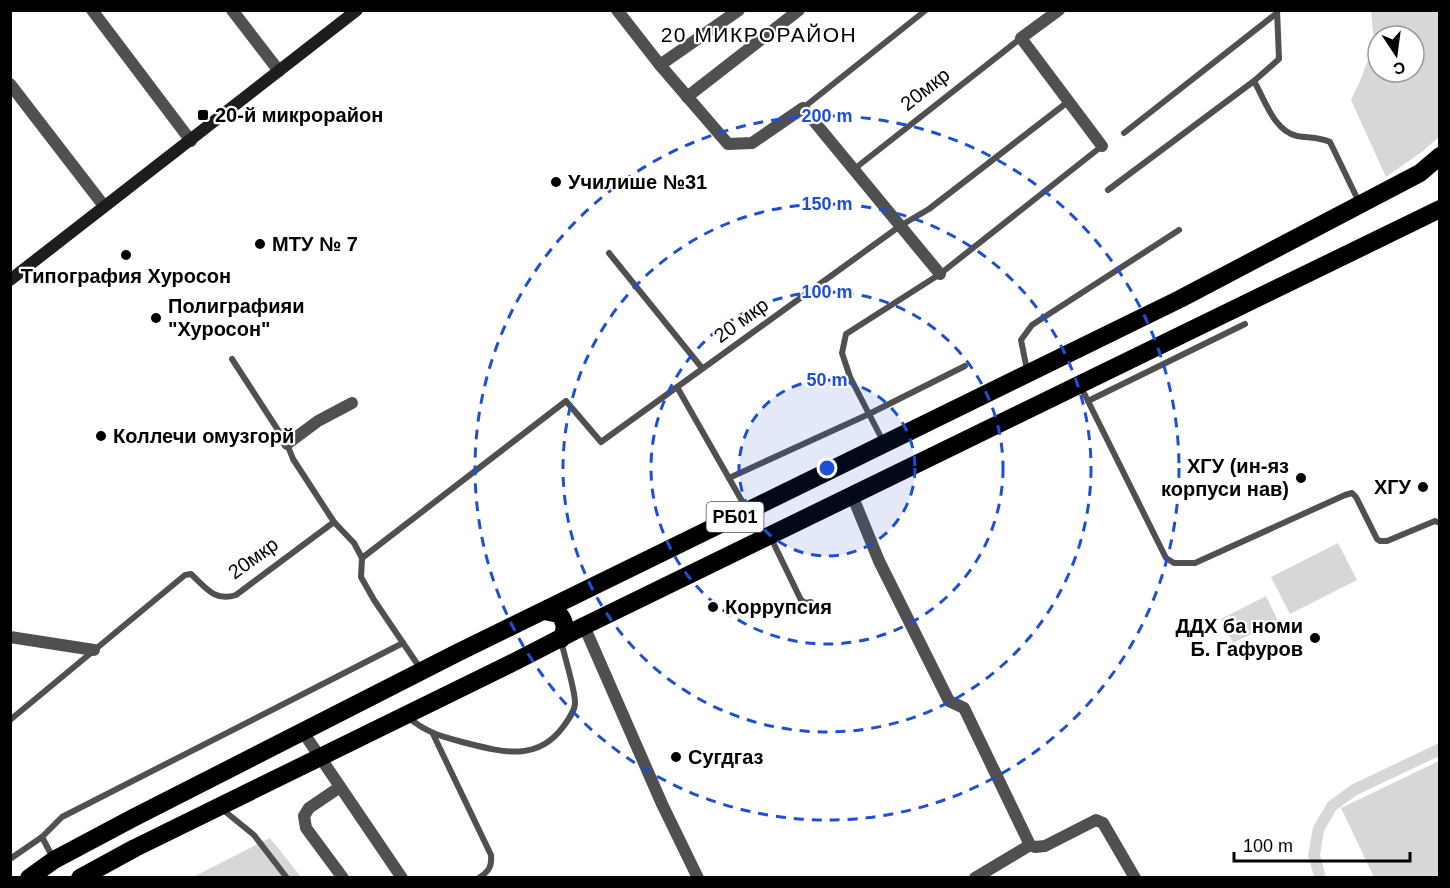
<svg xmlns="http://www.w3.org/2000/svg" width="1450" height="888" viewBox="0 0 1450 888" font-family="Arial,sans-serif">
	<rect width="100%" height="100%" fill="#fff"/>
	<g fill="#d7d7d7" fill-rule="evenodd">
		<path d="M1371 11H1439V137L1423 151 1386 177 1351 100 1360 81 1374 44ZM1378 36H1414V72H1378Z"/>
		<path d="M1338 543 1357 580 1290 614 1271 577Z"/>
		<path d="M1266 596 1278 621 1233 643 1221 619Z"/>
		<path d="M1439 743V756L1357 795 1336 810 1324 831 1320 855 1326 877H1314L1308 856 1313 827 1328 802 1351 785Z"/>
		<path d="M1439 761V877H1374L1341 808Z"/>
		<path d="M270 838 301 877 191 878Z"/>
	</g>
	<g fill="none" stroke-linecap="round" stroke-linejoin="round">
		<g stroke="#505050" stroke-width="6">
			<path d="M1254 81C1265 100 1274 131 1297 136 1309 138 1319 137 1330 142L1359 202"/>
			<path d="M803 108 926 10"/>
			<path d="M1124 133 1277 13"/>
			<path d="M853 170 1021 38"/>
			<path d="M1108 190 1254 81 1279 59 1277 10"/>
			<path d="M609 253 702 368"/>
			<path d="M232 359 287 444 293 459 334 522 354 543 362 558 361 577 374 600 420 668"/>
			<path d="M1027 370 1021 340 1032 325 1179 230"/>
			<path d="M677 387 746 508"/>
			<path d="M1081 387 1166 558 1174 563H1195L1345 495 1352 493 1356 497 1377 539 1380 541H1387L1435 521 1440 523"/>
			<path d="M1088 401 1245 324"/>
			<path d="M884 443 850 377 842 353 846 334 940 274 1102 146"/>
			<path d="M729 478 869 414 965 366"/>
			<path d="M771 538 801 600 805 603 811 602"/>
			<path d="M362 558 566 401 601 442 900 226 929 209 1069 101"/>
			<path d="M408 717C426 733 444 737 466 743 502 752 537 762 563 727 568 720 575 711 575 703 575 688 564 656 561 640"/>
			<path d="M10 720 185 575 191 574C206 588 215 602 236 595L334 522"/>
			<path d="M433 734 491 855C492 867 489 871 479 878"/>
			<path d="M222 809 254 835 287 878"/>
			<path d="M42 837 53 858"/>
			<path d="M10 859 42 837 62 817 403 643"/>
		</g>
		<g stroke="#505050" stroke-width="12">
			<path d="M92 10 191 141"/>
			<path d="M232 10 279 71"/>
			<path d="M617 10 660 65 728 144 752 143 803 108 940 274"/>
			<path d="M1059 10 1021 38 1102 146"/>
			<path d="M660 65 739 10"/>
			<path d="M10 84 104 206"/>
			<path d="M687 97 799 10"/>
			<path d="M287 444 318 421 352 403"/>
			<path d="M852 495 879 561 949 701 964 708 1030 845 1035 847 1045 846 1096 820 1103 823 1135 878"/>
			<path d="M584 626 662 804 698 878"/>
			<path d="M10 637 94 650"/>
			<path d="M303 732 402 878"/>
			<path d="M340 787 309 808 304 816 306 828 343 878"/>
			<path d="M975 878 1030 845"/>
		</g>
		<path stroke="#1d1d1d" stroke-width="12" d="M10 280 357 10"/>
		<g stroke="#000" stroke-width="18">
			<path d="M544 611 559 614C566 623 566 629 561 639"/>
			<path d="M29 878 54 860 133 818 457 653 1180 299 1420 173 1440 156"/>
			<path d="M80 878 135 848 518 660 584 626 1440 209"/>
		</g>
	</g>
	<circle cx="827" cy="468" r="88" fill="#1d4ed8" fill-opacity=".12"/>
	<g fill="none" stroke="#1d4ed8" stroke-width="3" stroke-dasharray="10 8">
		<circle cx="827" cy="468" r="88"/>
		<circle cx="827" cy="468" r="176"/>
		<circle cx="827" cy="468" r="264"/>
		<circle cx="827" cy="468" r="352"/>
	</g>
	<g fill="#000" stroke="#fff" stroke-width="2">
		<rect x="197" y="109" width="12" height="12" rx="3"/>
		<circle cx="556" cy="182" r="6"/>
		<circle cx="260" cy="244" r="6"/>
		<circle cx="126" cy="255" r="6"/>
		<circle cx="156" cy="318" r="6"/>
		<circle cx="101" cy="436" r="6"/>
		<circle cx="1301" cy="478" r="6"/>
		<circle cx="1423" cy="487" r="6"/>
		<circle cx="713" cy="607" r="6"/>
		<circle cx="1315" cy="638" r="6"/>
		<circle cx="676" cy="757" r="6"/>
	</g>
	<g text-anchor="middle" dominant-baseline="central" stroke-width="4.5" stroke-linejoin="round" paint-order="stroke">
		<rect fill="#fff" stroke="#4c4c4c" stroke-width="1.5" x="706.5" y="502" width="57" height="30" rx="4.5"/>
		<g font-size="18" font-weight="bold" fill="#000">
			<text x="735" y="517">РБ01</text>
		</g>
		<g font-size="20" fill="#000" stroke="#fff">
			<text transform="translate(925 89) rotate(-38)">20мкр</text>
			<text transform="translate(741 320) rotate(-36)">20 мкр</text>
			<text transform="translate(253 558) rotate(-36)">20мкр</text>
		</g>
		<g font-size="20" font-weight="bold" fill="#000" stroke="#fff" text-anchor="start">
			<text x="215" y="115">20-й микрорайон</text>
			<text x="568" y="182">Училише №31</text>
			<text x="272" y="244">МТУ № 7</text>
			<text x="126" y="276" text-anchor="middle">Типография Хуросон</text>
			<text x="168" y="306">Полиграфияи<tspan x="168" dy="23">"Хуросон"</tspan></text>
			<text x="113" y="436">Коллечи омузгорй</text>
			<text x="1289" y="466" text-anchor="end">ХГУ (ин-яз<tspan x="1289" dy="23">корпуси нав)</tspan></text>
			<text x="1411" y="487" text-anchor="end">ХГУ</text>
			<text x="725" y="607">Коррупсия</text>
			<text x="1303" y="626" text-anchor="end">ДДХ ба номи<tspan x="1303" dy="23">Б. Гафуров</tspan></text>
			<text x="688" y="757">Сугдгаз</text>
		</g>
		<g font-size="21" letter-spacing="1.5" fill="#000" stroke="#fff">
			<text x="759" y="34">20 МИКРОРАЙОН</text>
		</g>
	</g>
	<circle cx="827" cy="468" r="9" fill="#1d4ed8" stroke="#fff" stroke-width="3"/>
	<g font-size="18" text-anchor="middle" font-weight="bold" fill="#1d4ed8" stroke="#fff" stroke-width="4.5" stroke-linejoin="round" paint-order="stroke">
		<text x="827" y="122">200 m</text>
		<text x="827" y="210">150 m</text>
		<text x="827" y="298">100 m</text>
		<text x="827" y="386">50 m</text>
	</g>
	<rect width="1450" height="888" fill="none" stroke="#000000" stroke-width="24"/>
	<g transform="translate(1396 54) rotate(167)"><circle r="28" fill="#ffffff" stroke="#999999" stroke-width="1.5"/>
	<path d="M0-4.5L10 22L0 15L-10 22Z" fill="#000000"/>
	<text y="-9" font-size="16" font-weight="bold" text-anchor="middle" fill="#000000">С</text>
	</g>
	<path d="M1234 852v9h176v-9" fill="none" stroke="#000000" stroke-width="3"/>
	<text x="1243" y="852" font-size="18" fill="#000000" stroke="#ffffff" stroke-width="4.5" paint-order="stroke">100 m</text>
</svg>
